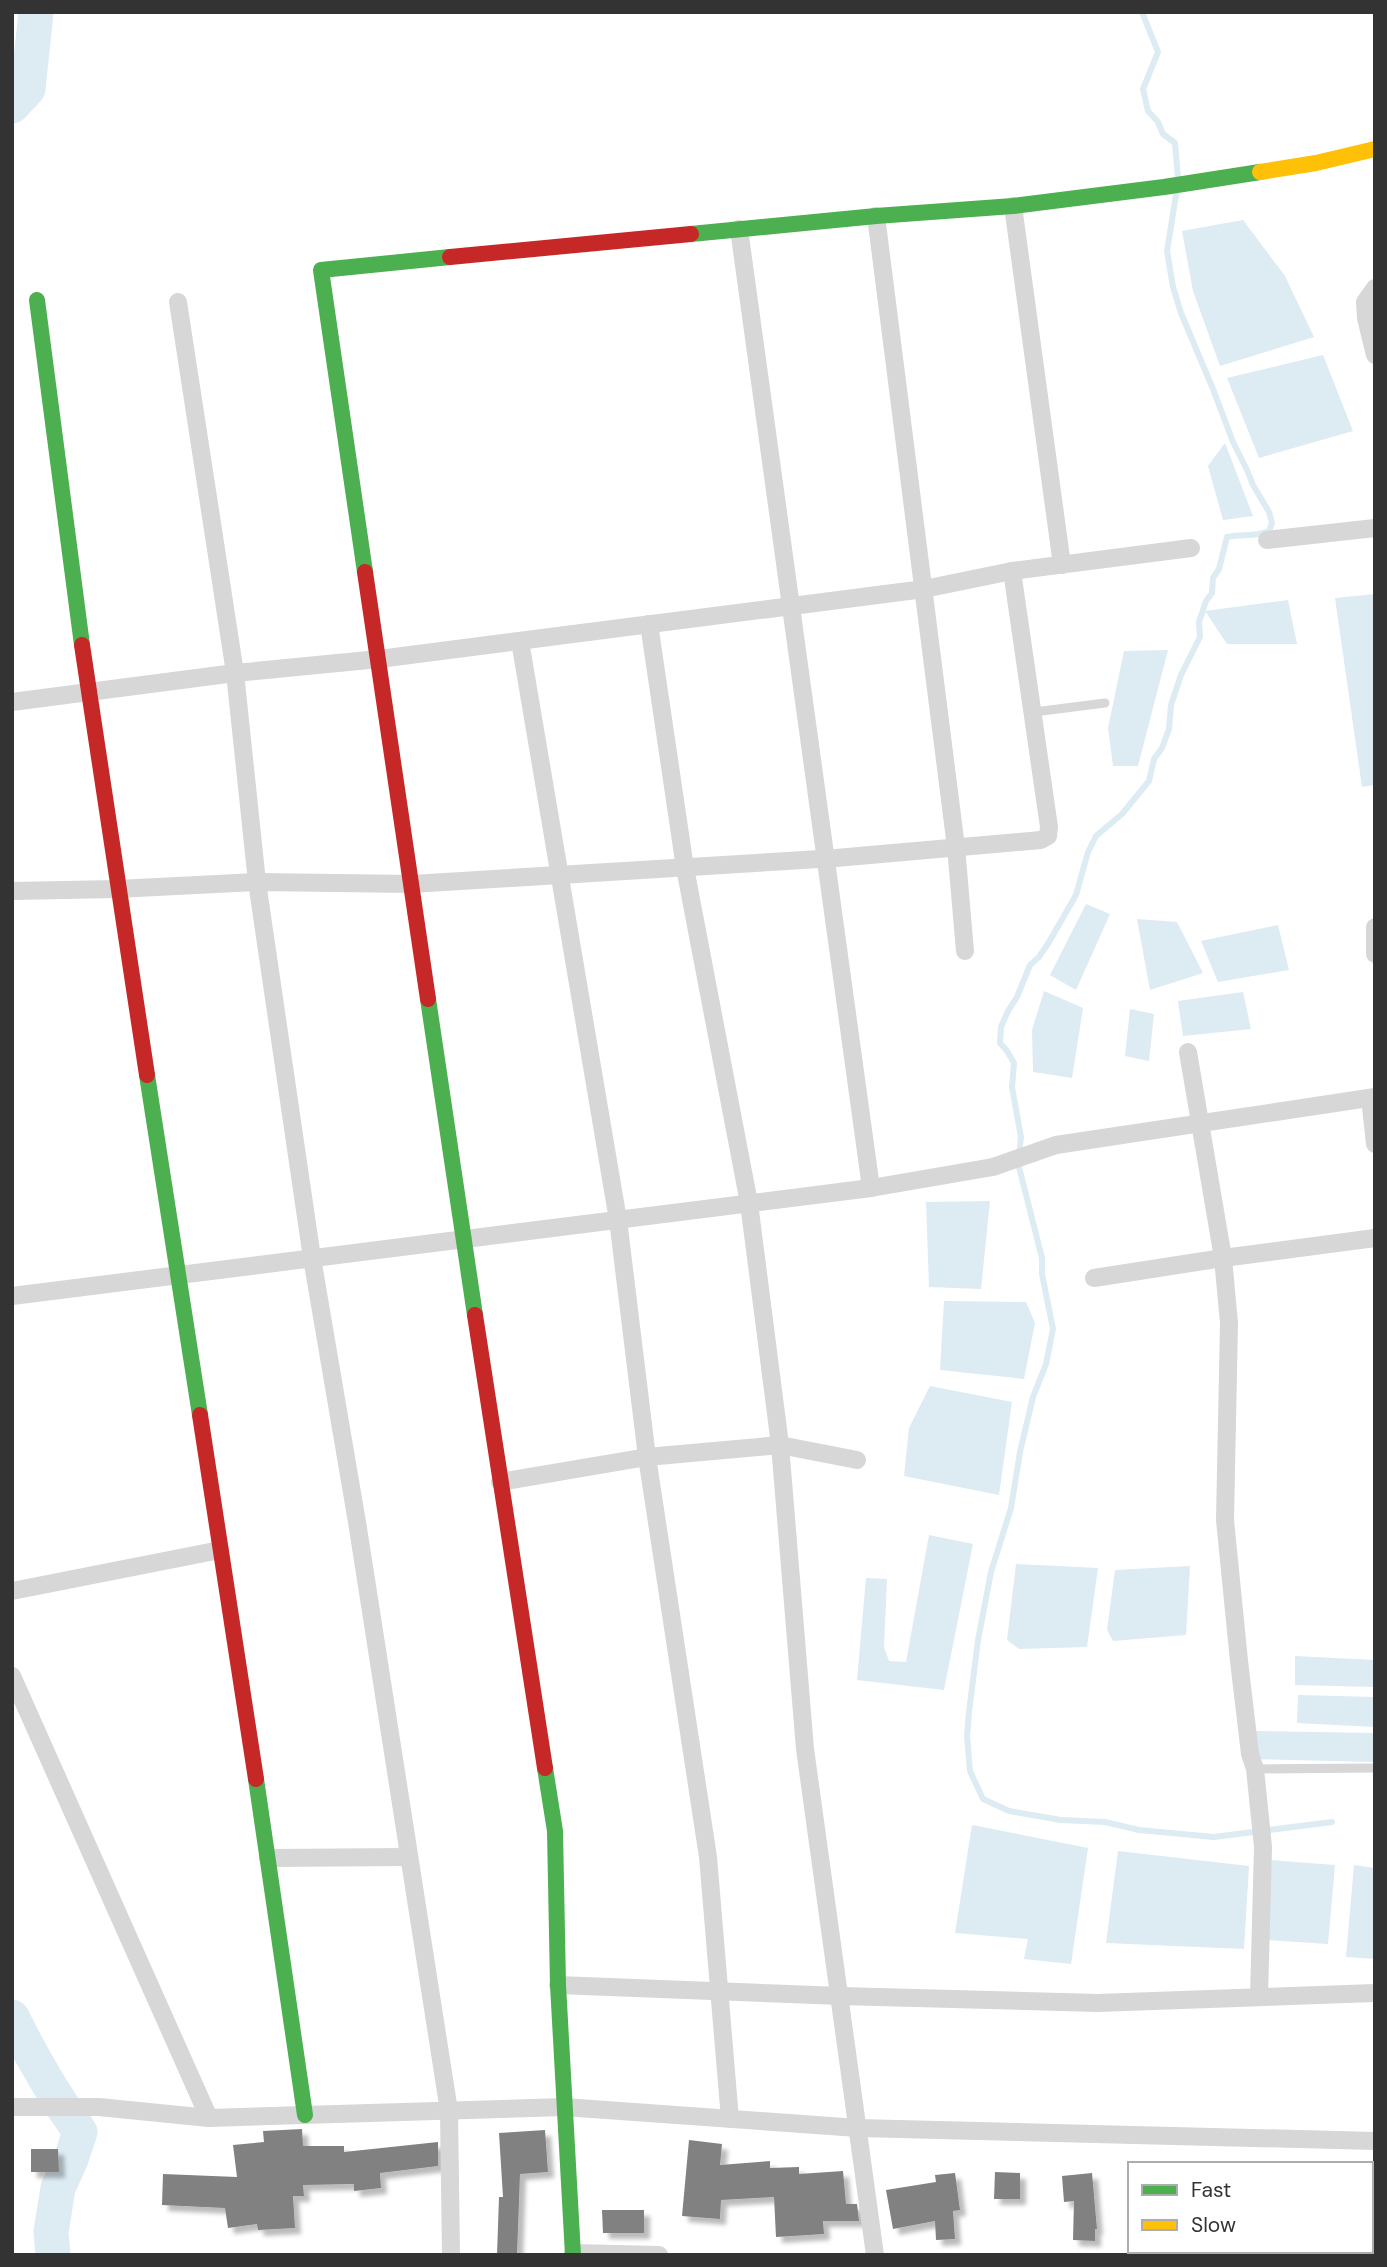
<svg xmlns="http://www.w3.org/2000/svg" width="1387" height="2267" viewBox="0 0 1387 2267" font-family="'DM Sans',sans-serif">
	<defs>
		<filter id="shadow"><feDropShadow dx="6" dy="6" stdDeviation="2" flood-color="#0004"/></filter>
	</defs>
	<rect width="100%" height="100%" fill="#fff"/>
	<g fill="#ddebf3">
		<path d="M1243 220 1285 276 1314 337 1220 366 1193 291 1182 231Z"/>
		<path d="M1323 355 1353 431 1259 458 1227 378Z"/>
		<path d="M1225 443 1253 516 1223 520 1208 466Z"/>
		<path d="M1375 594V785L1362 787 1335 598Z"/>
		<path d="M1288 600 1297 644H1227L1205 611Z"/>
		<path d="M1168 650 1138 766H1113L1108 728 1124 651Z"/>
		<path d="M1086 904 1110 914 1076 990 1050 975Z"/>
		<path d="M1137 919 1177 922 1203 973 1150 990Z"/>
		<path d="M1278 925 1289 970 1218 982 1201 941Z"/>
		<path d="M1044 991 1083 1008 1072 1078 1033 1072 1032 1030Z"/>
		<path d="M1243 992 1251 1029 1183 1036 1178 1001Z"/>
		<path d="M1130 1009 1154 1014 1149 1061 1125 1056Z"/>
		<path d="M990 1201 981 1289 929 1287 926 1202Z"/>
		<path d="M944 1301 1026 1302 1035 1323 1024 1379 940 1370Z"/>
		<path d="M930 1386 1012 1402 999 1495 904 1476 909 1428Z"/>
		<path d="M929 1535 973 1544 944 1690 857 1680 866 1578 887 1579 884 1647 889 1661 906 1662Z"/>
		<path d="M1016 1564 1098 1568 1087 1647 1019 1649 1007 1640Z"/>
		<path d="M1190 1566 1186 1635 1113 1641 1107 1630 1115 1570Z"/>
		<path d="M1295 1656 1375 1660V1687L1295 1685Z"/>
		<path d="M1298 1695 1375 1697V1727L1297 1723Z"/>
		<path d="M1254 1731 1375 1733V1762L1253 1759Z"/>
		<path d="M972 1825 1088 1848 1071 1964 1024 1959 1028 1939 955 1933Z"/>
		<path d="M1118 1851 1249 1866 1244 1949 1106 1943Z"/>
		<path d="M1269 1860 1335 1865 1328 1944 1267 1940Z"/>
		<path d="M1354 1865 1375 1868V1959L1346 1957Z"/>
	</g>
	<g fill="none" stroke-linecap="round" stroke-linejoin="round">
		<g stroke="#ddebf3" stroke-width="6">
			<path d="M1142 12 1158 52 1143 89 1148 111 1158 122 1163 134 1175 143 1178 178"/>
			<path d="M1177 189 1167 251 1173 287 1181 313 1213 389 1233 442 1247 470 1253 485 1269 512 1272 523 1269 531C1253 538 1244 533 1227 537L1219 569 1213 578 1212 593 1206 601 1199 622 1200 637 1181 675 1171 705 1169 729 1162 748 1154 759 1149 781 1122 814 1096 836 1088 852 1076 895 1049 942 1039 957 1030 965 1017 997 1008 1011 1001 1027 1000 1043 1007 1051 1014 1063 1012 1087 1021 1137 1018 1163 1042 1258V1274L1053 1329 1046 1364 1033 1397 1020 1452 1011 1508 991 1572 978 1640 969 1712 967 1736 970 1771 983 1799 1009 1811 1061 1820 1105 1822 1139 1830 1214 1837 1332 1822"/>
		</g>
		<g stroke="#ddebf3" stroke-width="35">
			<path d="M12 106 28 89 36 12"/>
			<path d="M12 2017C32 2058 54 2095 80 2132L71 2159 58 2188 51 2232 53 2255"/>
		</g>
	</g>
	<g fill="#818181" filter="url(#shadow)">
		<path d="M302 2129 303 2146H344V2152L438 2142V2166L380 2173 381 2188 354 2191V2184L303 2185 304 2196H293L295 2228 258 2230 257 2224 228 2228 225 2208 162 2205 163 2174 237 2177 233 2145 264 2142 263 2131Z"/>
		<path d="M545 2130 548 2172 520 2174 517 2255H497L499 2197H503L499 2133Z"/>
		<path d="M689 2140 722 2144 720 2165 770 2161V2168L799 2167V2174L843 2171 846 2204H857L859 2221H823L824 2234 776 2237 774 2197 721 2200 720 2219 682 2216Z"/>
		<path d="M31 2149H58L59 2172H31Z"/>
		<path d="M995 2172 1020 2173V2199H994Z"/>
		<path d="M955 2173 960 2210 953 2211 955 2239 936 2240 935 2221 893 2229 886 2190 936 2182 935 2175Z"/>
		<path d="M1092 2173 1097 2229H1095V2241L1073 2240 1074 2201 1064 2202 1062 2176Z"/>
		<path d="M602 2210H644V2233H603Z"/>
	</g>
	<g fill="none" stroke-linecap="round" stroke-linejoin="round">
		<g stroke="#d7d7d7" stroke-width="9">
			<path d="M1034 712 1105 703"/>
			<path d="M1255 1769 1375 1768"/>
		</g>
		<g stroke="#d7d7d7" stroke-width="18">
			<path d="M1013 206 1062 565"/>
			<path d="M876 216 956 847 965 951"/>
			<path d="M739 229 871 1188"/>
			<path d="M1375 288 1365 302 1366 318 1375 355"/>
			<path d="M178 302 235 673 257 882 312 1258 357 1522 449 2111 451 2255"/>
			<path d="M1267 540 1375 528"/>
			<path d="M649 624 685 868 749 1203 780 1445 805 1749 875 2255"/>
			<path d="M520 641 618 1220 647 1457 708 1857 730 2119"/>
			<path d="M12 702 235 673 379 659 924 589 1012 571 1191 548"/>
			<path d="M12 891 117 889 257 882 412 884 836 858 1041 840 1048 836 1049 827 1012 571"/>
			<path d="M1375 927V954"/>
			<path d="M1188 1052 1223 1258 1229 1323 1225 1520 1239 1661 1250 1754 1255 1769 1263 1847 1259 1997"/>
			<path d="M1370 1098 1375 1144"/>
			<path d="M1094 1278 1223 1258 1375 1238"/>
			<path d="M12 1296 871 1188 993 1167 1056 1145 1375 1097"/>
			<path d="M500 1482 647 1457 780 1445 857 1460"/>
			<path d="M12 1591 220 1550"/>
			<path d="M12 1676 209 2118"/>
			<path d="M268 1858 408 1857"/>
			<path d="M558 1985 841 1996 1098 2003 1375 1993"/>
			<path d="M12 2107H99L209 2118 564 2107 858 2128 1375 2141"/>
			<path d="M573 2253 659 2255"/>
		</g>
		<g stroke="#4caf50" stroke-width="16">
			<path d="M691 234 876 216 1013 206 1164 187 1260 172"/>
			<path d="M37 300 82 645"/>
			<path d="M365 572 321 270 450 257"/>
			<path d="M428 999 475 1315"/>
			<path d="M147 1075 200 1415"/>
			<path d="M545 1768 555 1831 558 1985 573 2255"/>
			<path d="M256 1779 305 2115"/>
		</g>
		<path stroke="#ffc107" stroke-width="16" d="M1260 172 1316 163 1375 149"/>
		<g stroke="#c62828" stroke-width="16">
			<path d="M450 257 691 234"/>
			<path d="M365 572 428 999"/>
			<path d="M82 645 147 1075"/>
			<path d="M475 1315 545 1768"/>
			<path d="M200 1415 256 1779"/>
		</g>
	</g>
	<rect width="1387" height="2267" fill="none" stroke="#333333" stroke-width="28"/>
	<rect x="1128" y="2162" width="245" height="91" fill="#ffffff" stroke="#adadad" stroke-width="2"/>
	<rect x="1142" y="2185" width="35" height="10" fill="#4caf50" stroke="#adadad" stroke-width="2"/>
	<text x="1191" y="2197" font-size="21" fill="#333333">Fast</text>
	<rect x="1142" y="2220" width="35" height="10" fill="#ffc107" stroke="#adadad" stroke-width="2"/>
	<text x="1191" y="2232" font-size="21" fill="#333333">Slow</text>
</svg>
